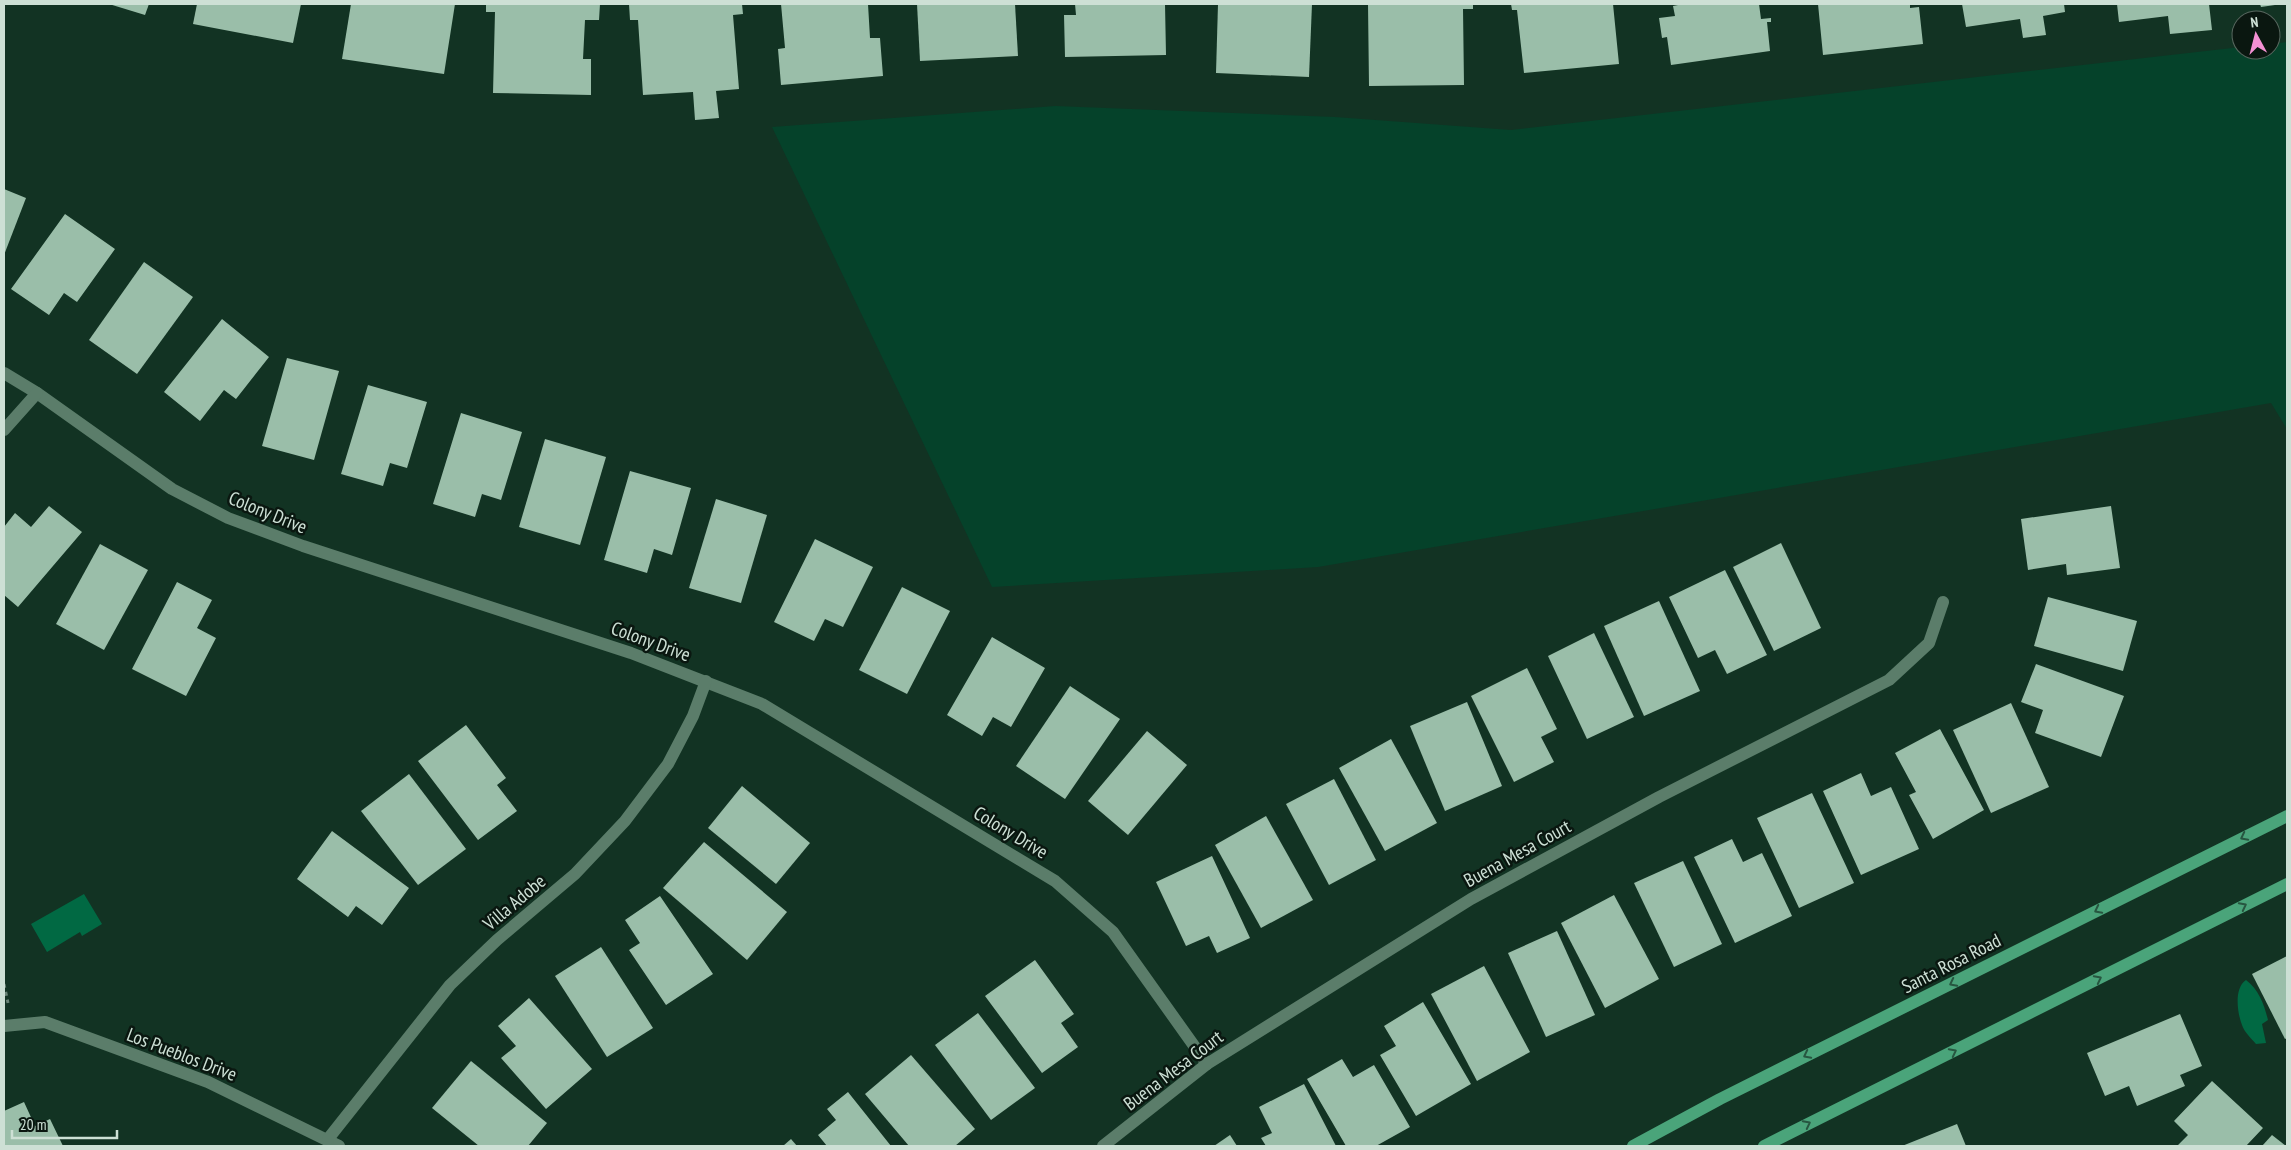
<svg xmlns="http://www.w3.org/2000/svg" width="2291" height="1150" viewBox="0 0 2291 1150" font-family="'PT Sans Narrow',sans-serif">
	<rect width="100%" height="100%" fill="#123323"/>
	<path fill="#05422a" d="M2287 42V429L2271 403 1318 567 992 587 772 127 1055 106 1335 117 1511 130 2241 47V50H2271V44Z"/>
	<g fill="#016943">
		<path d="M84 894 102 924 82 936 80 932 47 952 31 924Z"/>
		<path d="M2246 980C2259 990 2264 1004 2268 1020L2262 1024 2266 1043 2256 1044C2252 1039 2244 1032 2242 1025 2237 1012 2234 988 2246 980Z"/>
	</g>
	<g fill="#9abea9">
		<path d="M109 4H149L145 15Z"/>
		<path d="M197 4H301L293 43 193 24Z"/>
		<path d="M351 4H455L444 74 342 59Z"/>
		<path d="M486 4H600L599 20H585L583 59H591V95L493 93 495 12H486Z"/>
		<path d="M629 4H742L743 14 733 15 739 89 716 91 719 118 695 120 693 92 643 95 638 20H630Z"/>
		<path d="M781 4H868L870 38H880L883 76 781 85 778 49 785 48Z"/>
		<path d="M917 4H1015L1018 56 920 61Z"/>
		<path d="M1075 4H1165L1166 55 1065 57 1064 15H1076Z"/>
		<path d="M1218 4H1312L1309 77 1216 73Z"/>
		<path d="M1368 4H1473V9H1463L1464 85 1369 86Z"/>
		<path d="M1511 4H1613L1619 64 1524 73 1517 10H1512Z"/>
		<path d="M1683 4H1759L1761 19 1771 18V22H1767L1770 51 1671 65 1667 37 1662 38 1659 18 1675 16 1673 6Z"/>
		<path d="M1818 4H1910V8L1919 7 1923 44 1823 55Z"/>
		<path d="M1962 4H2064L2065 12 2043 16 2046 35 2023 38 2020 19 1966 27Z"/>
		<path d="M2117 4H2209L2212 30 2170 34 2168 16 2119 22Z"/>
		<path d="M2260 4H2275V5L2261 7Z"/>
		<path d="M4 189 26 198 4 255Z"/>
		<path d="M65 214 115 249 77 302 64 293 49 315 11 289Z"/>
		<path d="M144 262 193 297 137 374 89 340Z"/>
		<path d="M222 319 269 357 236 399 224 390 200 421 164 392Z"/>
		<path d="M287 358 339 371 314 460 262 446Z"/>
		<path d="M368 385 427 402 407 468 390 463 383 486 341 474Z"/>
		<path d="M461 413 522 432 501 500 482 494 475 517 433 504Z"/>
		<path d="M545 439 606 457 580 545 519 527Z"/>
		<path d="M630 471 691 488 672 555 654 549 647 573 604 560Z"/>
		<path d="M716 499 767 515 741 603 689 588Z"/>
		<path d="M49 506 82 532 18 607 4 595V527L15 513 31 527Z"/>
		<path d="M2111 506 2120 568 2067 575 2066 564 2028 570 2021 519Z"/>
		<path d="M815 539 873 567 843 627 825 619 814 641 774 622Z"/>
		<path d="M1781 543 1821 628 1774 651 1733 567Z"/>
		<path d="M100 544 148 570 104 650 56 624Z"/>
		<path d="M1725 570 1767 655 1727 674 1715 650 1698 658 1669 597Z"/>
		<path d="M177 582 212 600 197 628 216 638 186 696 132 669Z"/>
		<path d="M902 587 950 611 907 694 859 670Z"/>
		<path d="M2048 597 2137 621 2123 671 2034 646Z"/>
		<path d="M1659 601 1700 691 1644 716 1604 626Z"/>
		<path d="M1594 633 1634 717 1587 739 1548 656Z"/>
		<path d="M992 637 1045 668 1011 727 993 717 982 736 947 715Z"/>
		<path d="M2036 664 2124 696 2101 757 2035 733 2043 710 2021 702Z"/>
		<path d="M1527 668 1557 729 1541 737 1554 762 1514 782 1471 696Z"/>
		<path d="M1070 686 1120 719 1065 799 1016 766Z"/>
		<path d="M1467 702 1502 786 1445 811 1410 726Z"/>
		<path d="M2011 703 2049 787 1991 813 1953 730Z"/>
		<path d="M466 725 506 778 497 785 517 811 478 840 418 761Z"/>
		<path d="M1940 729 1984 810 1933 839 1909 795 1916 792 1895 753Z"/>
		<path d="M1147 731 1187 765 1128 835 1088 801Z"/>
		<path d="M1391 739 1437 823 1385 851 1339 768Z"/>
		<path d="M1861 773 1871 796 1891 787 1919 849 1861 875 1823 791Z"/>
		<path d="M409 774 466 849 418 885 361 811Z"/>
		<path d="M1334 779 1376 860 1329 885 1286 804Z"/>
		<path d="M742 786 810 843 776 884 708 828Z"/>
		<path d="M1812 793 1854 883 1799 908 1757 818Z"/>
		<path d="M1266 816 1313 900 1261 928 1215 845Z"/>
		<path d="M332 831 409 888 382 925 356 906 348 917 297 879Z"/>
		<path d="M1732 839 1743 862 1762 853 1792 916 1735 943 1694 857Z"/>
		<path d="M704 842 787 912 747 960 663 888Z"/>
		<path d="M1212 856 1250 938 1217 953 1209 936 1186 946 1156 882Z"/>
		<path d="M1683 861 1722 944 1674 967 1634 883Z"/>
		<path d="M1614 895 1659 979 1605 1008 1561 923Z"/>
		<path d="M660 896 713 974 666 1005 629 950 640 943 625 920Z"/>
		<path d="M1557 931 1595 1015 1546 1037 1508 953Z"/>
		<path d="M601 947 653 1028 607 1057 555 976Z"/>
		<path d="M2287 956V1038L2285 1039 2252 974Z"/>
		<path d="M1035 960 1074 1014 1061 1023 1078 1047 1042 1073 985 996Z"/>
		<path d="M1484 966 1530 1052 1477 1081 1431 994Z"/>
		<path d="M529 998 592 1069 546 1109 501 1058 516 1046 498 1026Z"/>
		<path d="M1423 1002 1471 1084 1416 1116 1380 1055 1396 1046 1384 1026Z"/>
		<path d="M978 1013 1035 1088 991 1120 935 1045Z"/>
		<path d="M2180 1014 2202 1066 2180 1075 2185 1086 2137 1106 2129 1086 2105 1096 2087 1053Z"/>
		<path d="M911 1055 975 1129 955 1146H909L865 1094Z"/>
		<path d="M1342 1059 1353 1077 1374 1065 1410 1127 1376 1146H1346L1307 1079Z"/>
		<path d="M471 1061 547 1123 528 1146H479L432 1108Z"/>
		<path d="M2212 1081 2263 1128 2246 1146H2177L2188 1135 2174 1121Z"/>
		<path d="M1304 1084 1336 1146H1266L1261 1138 1272 1133 1259 1107Z"/>
		<path d="M848 1092 891 1146H827L818 1135 836 1120 827 1109Z"/>
		<path d="M24 1102 35 1126 50 1119 63 1146H4V1111Z"/>
		<path d="M1957 1124 1966 1146H1902Z"/>
		<path d="M1230 1135 1237 1146H1214Z"/>
		<path d="M2272 1135 2286 1146H2262Z"/>
		<path d="M791 1139 797 1146H783Z"/>
	</g>
	<g fill="none" stroke-linecap="round" stroke-linejoin="round">
		<path stroke="#698376" stroke-width="3" stroke-dasharray="4 4" stroke-linecap="butt" d="M4 984 8 1003"/>
		<g stroke="#5b7d6a" stroke-width="12">
			<path d="M4 373 37 393 172 489 228 518 303 546 631 653 762 704 1055 881 1113 932 1207 1064"/>
			<path d="M4 430 37 393"/>
			<path d="M4 1026 45 1022 208 1082 339 1146"/>
			<path d="M328 1139 450 985 497 940 575 874 625 821 668 764 693 716 706 681"/>
			<path d="M1103 1146 1207 1064 1471 899 1659 797 1889 680 1929 643 1943 602"/>
		</g>
		<g stroke="#4aa47a" stroke-width="12">
			<path d="M1633 1146 1720 1099 2287 816"/>
			<path d="M1764 1146 2287 884"/>
		</g>
	</g>
	<defs><path id="oneway-chevron" d="M-2-3.5L2.5 0L-2 3.5" fill="none" stroke-width="1.6" stroke-linecap="round" stroke-linejoin="round" transform="scale(1.25)"/></defs>
	<g stroke="#275640">
		<use href="#oneway-chevron" transform="translate(2244 837) rotate(153)"/>
		<use href="#oneway-chevron" transform="translate(2243 906) rotate(-27)"/>
		<use href="#oneway-chevron" transform="translate(2098 910) rotate(153)"/>
		<use href="#oneway-chevron" transform="translate(2098 979) rotate(-27)"/>
		<use href="#oneway-chevron" transform="translate(1953 983) rotate(153)"/>
		<use href="#oneway-chevron" transform="translate(1953 1052) rotate(-27)"/>
		<use href="#oneway-chevron" transform="translate(1807 1055) rotate(153)"/>
		<use href="#oneway-chevron" transform="translate(1807 1124) rotate(-27)"/>
	</g>
	<g text-anchor="middle" dominant-baseline="central" stroke-width="5" stroke-linejoin="round" paint-order="stroke">
		<g font-size="19" fill="#cde0d5" stroke="#0a1710">
			<text transform="translate(268 512) rotate(22)">Colony Drive</text>
			<text transform="translate(651 641) rotate(20)">Colony Drive</text>
			<text transform="translate(1011 832) rotate(31)">Colony Drive</text>
			<text transform="translate(1517 853) rotate(-29)">Buena Mesa Court</text>
			<text transform="translate(514 902) rotate(-40)">Villa Adobe</text>
			<text transform="translate(1951 963) rotate(-27)">Santa Rosa Road</text>
			<text transform="translate(182 1054) rotate(21)">Los Pueblos Drive</text>
			<text transform="translate(1173 1070) rotate(-37)">Buena Mesa Court</text>
		</g>
	</g>
	<rect width="2291" height="1150" fill="none" stroke="#cde0d5" stroke-width="10"/>
	<g transform="translate(2256 35) rotate(353)"><circle r="24" fill="#0a1710" stroke="#58675f"/>
	<path d="M0-4L9 19L0 12L-9 19Z" fill="#f491d4"/>
	<text y="-8" font-size="14" font-weight="bold" text-anchor="middle" fill="#cde0d5">N</text>
	</g>
	<path d="M12 1130v8h105v-8" fill="none" stroke="#cde0d5" stroke-width="2.5"/>
	<text x="20" y="1130" font-size="15" fill="#cde0d5" stroke="#0a1710" stroke-width="4" paint-order="stroke">20 m</text>
</svg>
